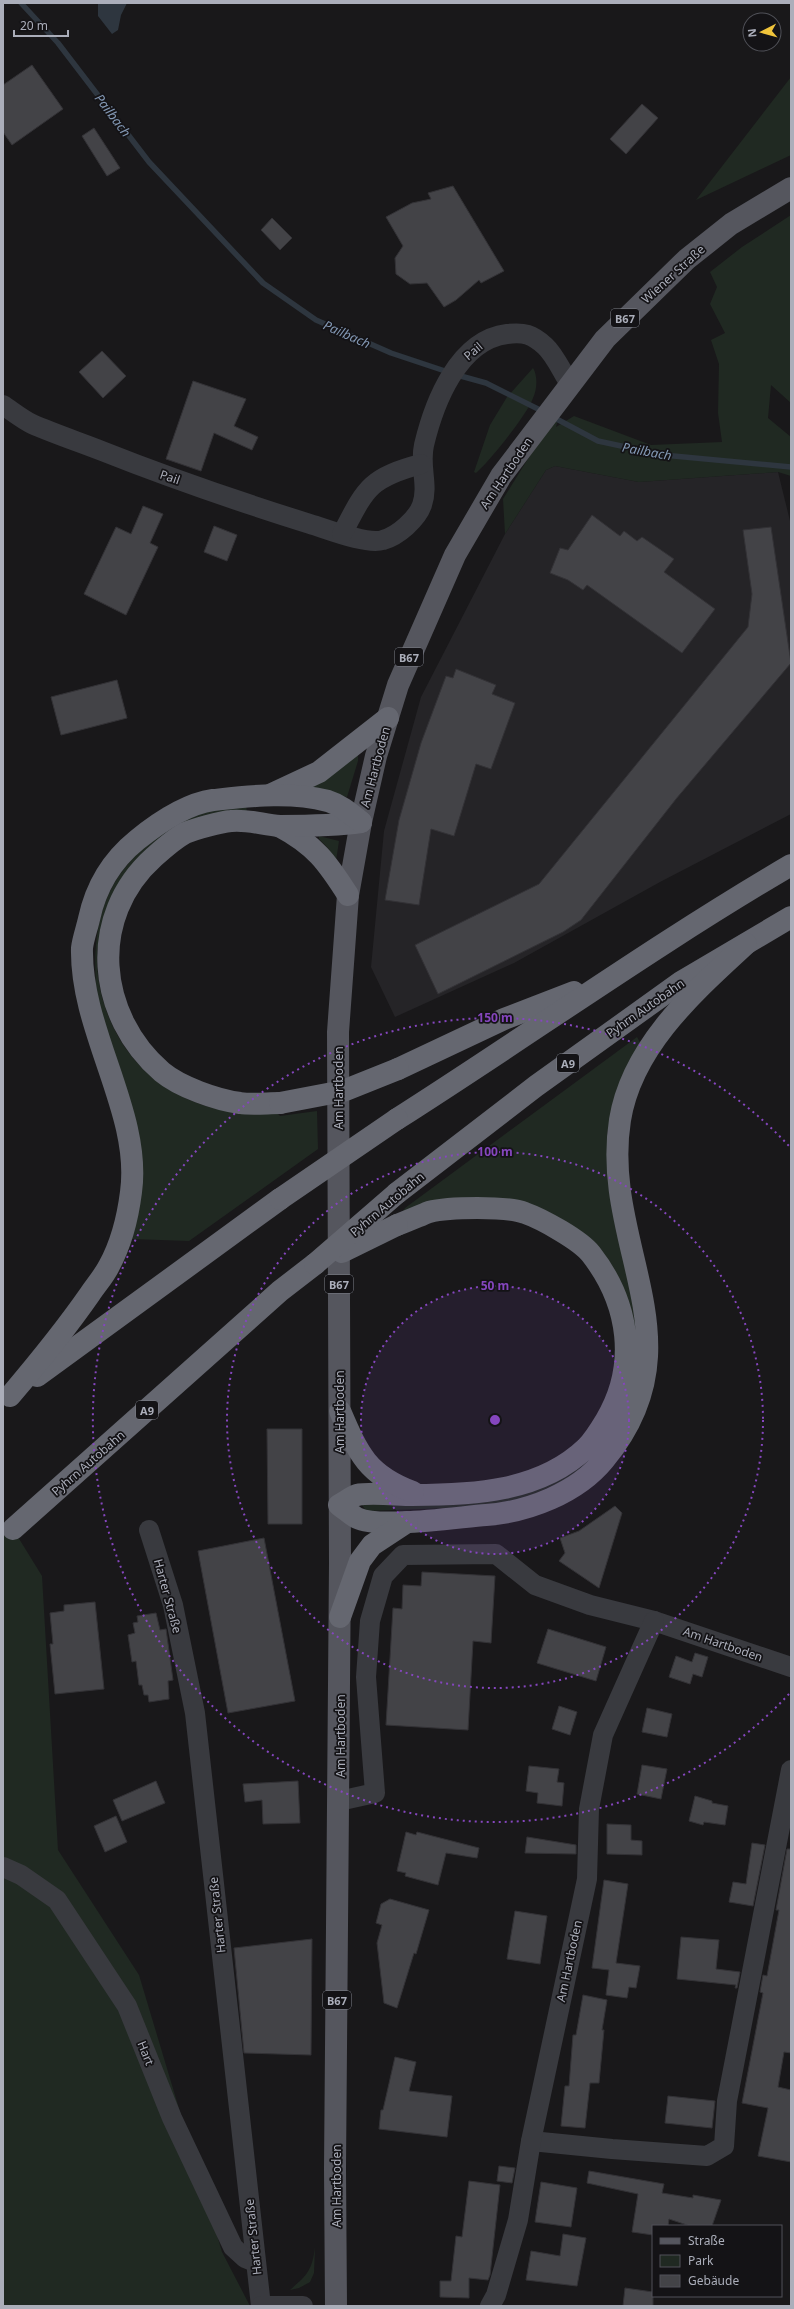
<svg xmlns="http://www.w3.org/2000/svg" width="794" height="2309" viewBox="0 0 794 2309" font-family="'Noto Sans',sans-serif">
	<rect width="100%" height="100%" fill="#19181a"/>
	<path fill="#252427" d="M555 466 639 482 778 472 791 525V814L660 882 514 963 395 1017 371 967 384 831 421 697 505 534 546 470Z"/>
	<g fill="#202922">
		<path d="M791 77V155L696 200Z"/>
		<path d="M791 215V403L771 385 768 418 791 437V476L778 472 639 482 555 466 546 470 505 534 503 499 562 404 556 427 574 416 651 445 722 442 718 413 719 364 711 340 725 333 710 304 717 287 710 272 742 247Z"/>
		<path d="M533 368C538 376 537 390 533 398 527 415 489 462 476 473L474 472 490 425 507 397Z"/>
		<path d="M358 755V761L347 797 311 791 310 788Z"/>
		<path d="M246 805 247 812 182 827C161 856 141 885 120 914 114 923 103 933 99 943 94 957 99 987 103 1000 120 1060 166 1100 227 1111 243 1114 262 1113 278 1114L280 1116 317 1111 318 1149 189 1241 131 1239 136 1219 97 997C90 929 102 874 161 835 177 824 192 815 210 811 222 808 235 807 246 805Z"/>
		<path d="M319 836 339 841 336 861 328 848 319 839Z"/>
		<path d="M637 1037 641 1044 612 1109 607 1135 610 1191 639 1324 612 1442 570 1478 525 1498 478 1507 366 1511 362 1505 371 1503 517 1495C542 1489 561 1479 581 1463L633 1326 558 1218 401 1214 405 1208Z"/>
		<path d="M3 1523 13 1529 42 1576 58 1850 139 1975 222 2252 250 2306H3Z"/>
		<path d="M315 2247 314 2273 310 2282 299 2288 290 2290C307 2275 312 2271 315 2247Z"/>
	</g>
	<path fill="#2e363f" d="M98 3H127L121 15 118 30 112 34 98 16Z"/>
	<g fill="none" stroke-linecap="round" stroke-linejoin="round">
		<g stroke="#2e363f" stroke-width="5.5">
			<path d="M21 3 58 43 149 162 263 283 316 320 391 353 448 372"/>
			<path d="M457 375 486 383 544 412"/>
			<path d="M551 416 598 441 663 455 791 467"/>
		</g>
	</g>
	<g fill="#434347" stroke="#333236">
		<path d="M32 65 63 109 12 145 3 132V85Z"/>
		<path d="M642 104 658 118 626 154 610 139Z"/>
		<path d="M94 128 120 168 107 176 82 136Z"/>
		<path d="M453 186 504 271 481 283 479 280 456 300 444 307 427 283 410 284 396 274 395 258 403 246 386 217 412 203 431 199 428 193Z"/>
		<path d="M272 218 292 238 280 250 261 230Z"/>
		<path d="M102 351 126 376 103 398 79 372Z"/>
		<path d="M193 381 246 399 234 426 258 437 252 450 214 433 201 471 166 459Z"/>
		<path d="M143 506 163 514 150 543 158 547 126 615 84 594 116 527 131 534Z"/>
		<path d="M592 515 620 536 624 531 637 541 642 537 674 559 664 572 715 609 682 653 587 585 583 590 568 580 550 573 560 548 568 550Z"/>
		<path d="M214 526 237 535 227 561 204 552Z"/>
		<path d="M771 527 791 663 676 799 581 920 563 932 438 994 415 945 539 884 748 627 752 594 743 530Z"/>
		<path d="M456 669 496 685 492 694 515 703 491 769 476 764 454 836 431 829 419 905 385 900 399 820 421 743 446 676 453 678Z"/>
		<path d="M117 680 127 718 61 735 51 697Z"/>
		<path d="M267 1429H302V1524H268Z"/>
		<path d="M615 1506 622 1513 599 1588 559 1561 565 1553 560 1538 579 1531Z"/>
		<path d="M264 1538 295 1701 228 1713 198 1551Z"/>
		<path d="M422 1572 495 1576 491 1643 473 1641 468 1730 386 1725 393 1608 402 1609 403 1585 421 1586Z"/>
		<path d="M95 1602 104 1689 55 1694 50 1644H53L50 1613 64 1611V1605Z"/>
		<path d="M156 1613 160 1630 166 1629 173 1680 168 1681 169 1699 149 1702 148 1695H144L142 1685H139L136 1661 132 1662 128 1635 135 1633 133 1623 138 1622 137 1616Z"/>
		<path d="M548 1629 606 1647 596 1681 537 1663Z"/>
		<path d="M695 1653 708 1657 702 1677 693 1674 690 1684 669 1677 676 1656 692 1662Z"/>
		<path d="M559 1706 577 1712 570 1735 552 1729Z"/>
		<path d="M647 1708 672 1714 667 1737 642 1732Z"/>
		<path d="M642 1765 667 1769 661 1799 637 1794Z"/>
		<path d="M529 1766 559 1769 557 1782 564 1783 562 1806 537 1803 538 1793 526 1791Z"/>
		<path d="M156 1781 165 1803 122 1821 113 1800Z"/>
		<path d="M298 1781 300 1823 263 1824 262 1800 245 1802 243 1784Z"/>
		<path d="M695 1796 712 1801V1803L728 1806 725 1825 704 1822 703 1825 689 1821Z"/>
		<path d="M116 1816 127 1842 105 1852 94 1826Z"/>
		<path d="M607 1824 631 1825V1840L642 1841V1855L607 1854Z"/>
		<path d="M406 1832 416 1835 417 1832 479 1848 477 1858 446 1853 438 1885 405 1876 406 1873 397 1871Z"/>
		<path d="M527 1837 576 1845V1854L525 1853Z"/>
		<path d="M752 1843 765 1845 753 1906 729 1902 733 1882 746 1884Z"/>
		<path d="M787 1849H791V2053L784 2052 778 2087 791 2090V2162L758 2156 768 2108 742 2103 763 1993 760 1992 763 1975 767 1976 779 1910H776Z"/>
		<path d="M604 1880 628 1884 616 1963 640 1966 636 1988 629 1987 627 1998 606 1995 609 1970 592 1968Z"/>
		<path d="M390 1899 429 1910 416 1954 414 1953 397 2008 384 2003 377 1943 382 1925 376 1923 381 1904Z"/>
		<path d="M515 1911 547 1916 540 1964 507 1959Z"/>
		<path d="M681 1937 719 1940 716 1969 740 1972 737 1988H735L736 1985 677 1979Z"/>
		<path d="M312 1939 311 2055 244 2053 234 1948Z"/>
		<path d="M583 1995 607 2000 602 2030H604L599 2083H590L585 2128 561 2126 565 2086H569L573 2035H576Z"/>
		<path d="M395 2057 416 2062 409 2091 452 2096 447 2137 379 2129 381 2110H383Z"/>
		<path d="M668 2096 715 2101 712 2128 665 2123Z"/>
		<path d="M499 2166 515 2168 512 2183 497 2181Z"/>
		<path d="M589 2171 664 2184 662 2193 693 2198V2195L721 2200 712 2226H690L669 2219 668 2226H653V2235L632 2232 638 2194 587 2183Z"/>
		<path d="M469 2181 500 2185 490 2275 488 2280 469 2278V2298L440 2297V2281H451L456 2236 462 2237Z"/>
		<path d="M541 2182 577 2188 571 2227 535 2222Z"/>
		<path d="M563 2234 586 2238 577 2286 526 2280 531 2251 560 2256Z"/>
		<path d="M625 2288 653 2292V2306H623Z"/>
	</g>
	<g fill="none" stroke-linecap="round" stroke-linejoin="round">
		<g stroke="#393a3f" stroke-width="20">
			<path d="M3 405C12 411 22 419 32 424 55 434 79 442 102 451 170 478 240 502 310 524 327 529 366 545 383 540 398 536 417 519 422 505 429 485 419 467 424 445 434 403 458 340 507 334 524 332 532 334 545 346 555 355 562 372 570 384"/>
			<path d="M342 534C366 488 369 478 421 464"/>
			<path d="M149 1530 173 1605 195 1713 261 2306"/>
			<path d="M339 1801 375 1793 366 1677 370 1621 383 1576 403 1555 496 1554 535 1585 590 1605 654 1621 791 1667"/>
			<path d="M3 1867 21 1875 57 1900 127 2006 172 2118 233 2247 245 2258 255 2262"/>
			<path d="M531 2141 612 2149 707 2156 724 2146 727 2101 791 1770"/>
			<path d="M261 2306H303"/>
			<path d="M490 2306 496 2295 518 2220 531 2141 587 1879 589 1809 603 1735 654 1621"/>
		</g>
		<path stroke="#55565e" stroke-width="22" d="M336 2306 335 2169 340 1563 338 1032 348 895 361 822 376 756 398 685 455 555 501 476 605 339 687 259 731 224 791 188"/>
		<g stroke="#656770" stroke-width="22">
			<path d="M272 794 319 772 388 718"/>
			<path d="M279 826C315 845 327 862 348 895"/>
			<path d="M398 1069 504 1019 574 992"/>
			<path d="M280 1103C267 1103 253 1105 240 1103 217 1100 180 1087 162 1072 97 1016 87 917 154 857 163 849 174 839 185 833 195 829 220 822 231 821 247 819 264 825 280 826 307 826 334 826 361 822"/>
			<path d="M397 1119C529 1035 656 944 791 865"/>
			<path d="M397 1193 536 1086 681 982 791 917"/>
			<path d="M397 1225C408 1221 419 1216 429 1212 448 1207 507 1206 525 1213 542 1219 580 1240 591 1254 630 1304 638 1366 606 1420 600 1430 594 1440 586 1448 540 1492 472 1495 412 1495 398 1495 369 1492 357 1495 351 1497 345 1502 339 1505 345 1509 351 1515 357 1518 379 1529 458 1517 486 1515 528 1512 577 1493 604 1460 702 1342 600 1246 620 1120 632 1046 694 992 746 944"/>
			<path d="M37 1376 280 1199"/>
			<path d="M10 1396C38 1363 65 1330 90 1294 96 1285 104 1276 109 1266 121 1244 128 1216 131 1192 142 1113 80 1031 82 948 83 939 87 928 89 919 96 886 111 861 137 840 158 823 185 804 213 800 251 796 290 791 328 801 341 805 351 814 361 822"/>
			<path d="M340 1411C358 1453 367 1475 413 1492"/>
			<path d="M13 1529 280 1291 315 1264"/>
			<path d="M340 1617 360 1561 372 1545 407 1522"/>
		</g>
		<g stroke="#656770" stroke-width="22">
			<path d="M280 1103 343 1091 398 1069"/>
			<path d="M280 1199 397 1119"/>
			<path d="M342 1252 397 1225"/>
			<path d="M315 1264 397 1193"/>
		</g>
	</g>
	<circle cx="495" cy="1420" r="134" fill="#8546be" fill-opacity=".12"/>
	<g fill="none" stroke="#8546be" stroke-width="2" stroke-dasharray="2 4">
		<circle cx="495" cy="1420" r="134"/>
		<circle cx="495" cy="1420" r="268"/>
		<path d="M789 1694A402 402 0 1 1 789 1146"/>
	</g>
	<g text-anchor="middle" dominant-baseline="central" stroke-width="3.5" stroke-linejoin="round" paint-order="stroke">
		<g fill="#141316" stroke="#7e8089" stroke-width="1">
			<rect x="611" y="309" width="28" height="18" rx="3"/>
			<rect x="395" y="648" width="28" height="18" rx="3"/>
			<rect x="557" y="1054" width="22" height="18" rx="3"/>
			<rect x="325" y="1275" width="28" height="18" rx="3"/>
			<rect x="136" y="1401" width="22" height="18" rx="3"/>
			<rect x="323" y="1991" width="28" height="18" rx="3"/>
		</g>
		<g font-size="11" font-weight="bold" fill="#abaeba">
			<text x="625" y="318">B67</text>
			<text x="409" y="657">B67</text>
			<text x="568" y="1063">A9</text>
			<text x="339" y="1284">B67</text>
			<text x="147" y="1410">A9</text>
			<text x="337" y="2000">B67</text>
		</g>
		<g font-size="12" fill="#abaeba" stroke="#141316">
			<text transform="translate(673 274) rotate(-42)">Wiener Straße</text>
			<text transform="translate(473 351) rotate(-40)">Pail</text>
			<text transform="translate(506 473) rotate(-56)">Am Hartboden</text>
			<text transform="translate(170 477) rotate(19)">Pail</text>
			<text transform="translate(375 767) rotate(-75)">Am Hartboden</text>
			<text transform="translate(645 1008) rotate(-35)">Pyhrn Autobahn</text>
			<text transform="translate(338 1088) rotate(-90)">Am Hartboden</text>
			<text transform="translate(387 1204) rotate(-40)">Pyhrn Autobahn</text>
			<text transform="translate(339 1412) rotate(-90)">Am Hartboden</text>
			<text transform="translate(88 1463) rotate(-41)">Pyhrn Autobahn</text>
			<text transform="translate(168 1596) rotate(75)">Harter Straße</text>
			<text transform="translate(723 1644) rotate(19)">Am Hartboden</text>
			<text transform="translate(340 1736) rotate(-90)">Am Hartboden</text>
			<text transform="translate(217 1915) rotate(-96)">Harter Straße</text>
			<text transform="translate(569 1961) rotate(-78)">Am Hartboden</text>
			<text transform="translate(146 2053) rotate(68)">Hart</text>
			<text transform="translate(336 2186) rotate(-90)">Am Hartboden</text>
			<text transform="translate(253 2237) rotate(-96)">Harter Straße</text>
		</g>
		<g font-size="13" font-style="italic" fill="#8398b4" stroke="#141316">
			<text transform="translate(113 115) rotate(53)">Pailbach</text>
			<text transform="translate(347 334) rotate(24)">Pailbach</text>
			<text transform="translate(647 451) rotate(10)">Pailbach</text>
		</g>
	</g>
	<circle cx="495" cy="1420" r="6" fill="#8546be" stroke="#141316" stroke-width="2"/>
	<g font-size="12" text-anchor="middle" font-weight="bold" fill="#8546be" stroke="#141316" stroke-width="3.5" stroke-linejoin="round" paint-order="stroke">
		<text x="495" y="1022">150 m</text>
		<text x="495" y="1156">100 m</text>
		<text x="495" y="1290">50 m</text>
	</g>
	<rect width="794" height="2309" fill="none" stroke="#abaeba" stroke-width="8"/>
	<rect x="652" y="2225" width="130" height="72" fill="#141316" stroke="#505158"/>
	<rect x="660" y="2238" width="20" height="6" fill="#55565e" stroke="#505158"/>
	<text x="688" y="2245" font-size="12" fill="#abaeba">Straße</text>
	<rect x="660" y="2255" width="20" height="12" fill="#202922" stroke="#505158"/>
	<text x="688" y="2265" font-size="12" fill="#abaeba">Park</text>
	<rect x="660" y="2275" width="20" height="12" fill="#434347" stroke="#505158"/>
	<text x="688" y="2285" font-size="12" fill="#abaeba">Gebäude</text>
	<g transform="translate(762 32) rotate(264)"><circle r="19" fill="#141316" stroke="#505158"/>
	<path d="M0-3L7 15L0 10L-7 15Z" fill="#f0c43b"/>
	<text y="-6" font-size="11" font-weight="bold" text-anchor="middle" fill="#abaeba">N</text>
	</g>
	<path d="M14 30v6h54v-6" fill="none" stroke="#abaeba" stroke-width="2"/>
	<text x="20" y="30" font-size="12" fill="#abaeba" stroke="#141316" stroke-width="3" paint-order="stroke">20 m</text>
</svg>
